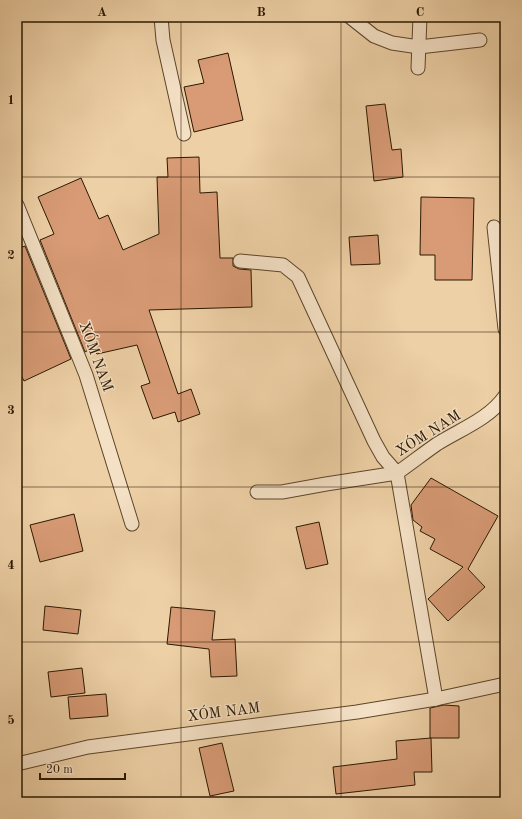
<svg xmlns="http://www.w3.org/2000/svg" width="522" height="819" viewBox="0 0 522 819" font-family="'Old Standard TT',serif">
	<rect width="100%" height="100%" fill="#eed0a6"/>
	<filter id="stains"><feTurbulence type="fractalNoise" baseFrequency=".005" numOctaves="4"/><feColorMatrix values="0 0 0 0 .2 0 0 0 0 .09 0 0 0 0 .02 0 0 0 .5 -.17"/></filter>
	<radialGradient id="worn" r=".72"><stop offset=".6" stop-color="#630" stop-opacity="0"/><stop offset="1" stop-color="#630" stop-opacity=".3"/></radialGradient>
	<g fill="#d89b76" stroke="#2b1800">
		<path d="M228 53 243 120 194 132 184 87 204 83 198 60Z"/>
		<path d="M385 104 392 150 401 149 403 177 374 181 366 106Z"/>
		<path d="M199 157 200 193 217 192 220 258H233V266L239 269 251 270 252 307 149 310 178 394 191 389 200 414 178 422 175 412 153 419 141 386 150 383 137 345 97 354 92 348 85 352 40 240 54 234 38 197 81 178 99 219 108 215 123 250 159 234 157 177H168L167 158Z"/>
		<path d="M421 197 474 198 472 280H435V255H420Z"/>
		<path d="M378 235 380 264 351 265 349 237Z"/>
		<path d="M25 246 71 359 24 381 17 367V249Z"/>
		<path d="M431 478 498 516 468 569 485 587 448 621 428 599 463 567 430 549 435 539 420 531 422 527 413 520 411 505Z"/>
		<path d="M74 514 83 551 40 562 30 525Z"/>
		<path d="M319 522 328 564 306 569 296 527Z"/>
		<path d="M45 606 81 610 78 634 43 630Z"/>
		<path d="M171 607 215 611 212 640 235 639 237 676 211 677 209 649 167 644Z"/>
		<path d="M82 668 85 693 51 697 48 672Z"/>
		<path d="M106 694 108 716 70 719 68 697Z"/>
		<path d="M444 705 459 706V738H430V708Z"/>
		<path d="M431 738 432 772H414L415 785 336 794 333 767 397 759 396 741Z"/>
		<path d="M222 743 234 791 210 796 199 748Z"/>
	</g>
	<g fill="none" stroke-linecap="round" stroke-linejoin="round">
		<g stroke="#5c462a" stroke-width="15">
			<g id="lane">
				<path d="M161 17 163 40 184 134"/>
				<path d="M350 17 374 36 392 43 419 47 480 40"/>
				<path d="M418 68 420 17"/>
				<path d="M17 205 86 375 132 524"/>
				<path d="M494 227 505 329"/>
				<path d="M240 261 283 265 298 277 374 441 383 457 397 473"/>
				<path d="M505 396C489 419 461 429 437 444 424 453 410 464 397 473L436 699 505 684"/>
				<path d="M257 492H282L326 484 397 473"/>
				<path d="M17 764 88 747 357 712 436 699"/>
			</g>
		</g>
		<use href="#lane" stroke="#f4e0c5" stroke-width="13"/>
	</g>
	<path fill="none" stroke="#2b1800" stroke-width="1" stroke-opacity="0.55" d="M181 17V802M341 17V802M17 177H505M17 332H505M17 487H505M17 642H505"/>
	<g text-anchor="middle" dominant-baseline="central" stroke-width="3" stroke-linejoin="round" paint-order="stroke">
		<g font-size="15" fill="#2b1800" stroke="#f4e0c5">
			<text transform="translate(95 357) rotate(70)">XÓM NAM</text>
			<text transform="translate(429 434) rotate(-32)">XÓM NAM</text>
			<text transform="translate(224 713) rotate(-7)">XÓM NAM</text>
		</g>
	</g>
	<rect width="522" height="819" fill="none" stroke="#eed0a6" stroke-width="44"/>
	<path d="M40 773v6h85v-6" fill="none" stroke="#2b1800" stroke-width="2"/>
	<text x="46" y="773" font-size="12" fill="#2b1800" stroke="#f4e0c5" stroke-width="3" paint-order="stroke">20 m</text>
	<rect x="22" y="22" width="478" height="775" fill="none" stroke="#2b1800" stroke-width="1.5"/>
	<g font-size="13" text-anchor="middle" font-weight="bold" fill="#2b1800">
		<text x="102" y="16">A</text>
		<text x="261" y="16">B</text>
		<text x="420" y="16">C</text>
		<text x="11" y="104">1</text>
		<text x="11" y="259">2</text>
		<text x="11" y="414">3</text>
		<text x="11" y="569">4</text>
		<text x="11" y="724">5</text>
	</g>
	<rect width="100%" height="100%" filter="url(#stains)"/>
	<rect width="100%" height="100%" fill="url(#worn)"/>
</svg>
